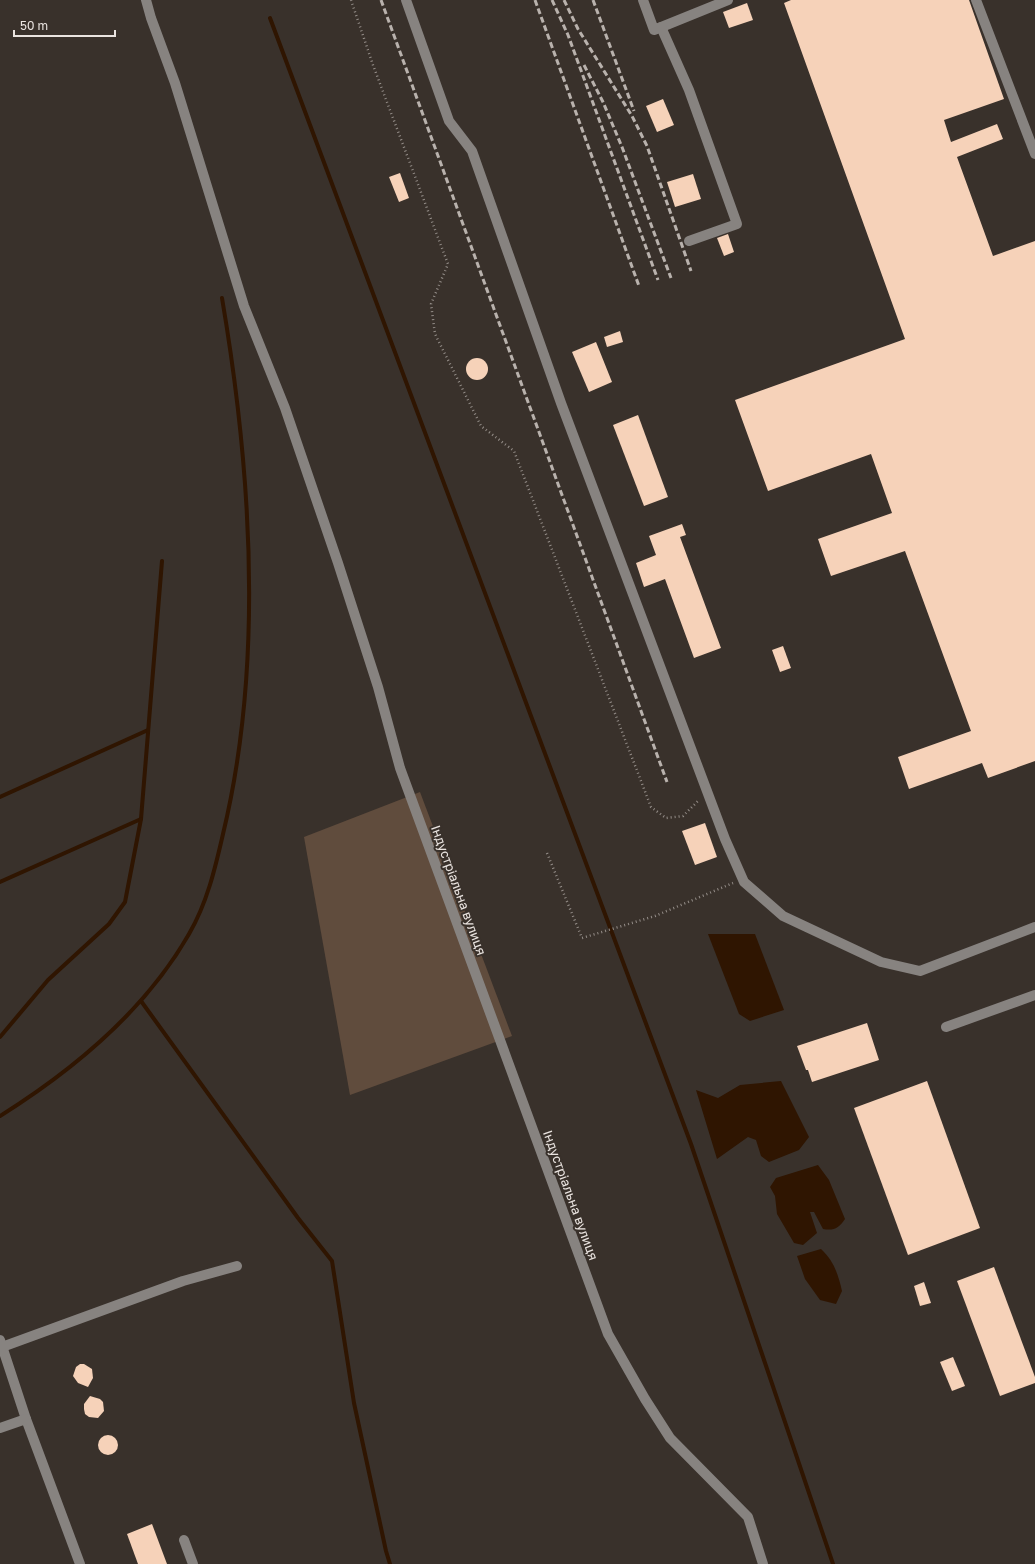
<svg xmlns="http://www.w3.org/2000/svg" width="1035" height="1564" viewBox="0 0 1035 1564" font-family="'Golos Text',sans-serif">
	<rect width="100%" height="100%" fill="#39312b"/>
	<path fill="#604c3d" d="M420 792 512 1036 350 1095 304 837Z"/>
	<g fill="#2f1501">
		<path d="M708 934H755L784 1010 750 1021 739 1014Z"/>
		<path d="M781 1081 809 1137 799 1150 769 1162 761 1156 756 1140 748 1137 717 1159 696 1090 718 1098 740 1085Z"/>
		<path d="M818 1165 829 1180 845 1219C839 1228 834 1231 823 1229L814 1212H810L817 1233 803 1245 794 1243 777 1214 775 1196 770 1187 776 1178Z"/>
		<path d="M821 1249C834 1261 838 1274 842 1291L836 1304 820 1300 805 1279 797 1256Z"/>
	</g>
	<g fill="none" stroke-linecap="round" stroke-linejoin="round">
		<g stroke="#2f1501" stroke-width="4">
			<path d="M270 18 691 1144 833 1564"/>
			<path d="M0 797 148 730"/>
			<path d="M0 882 141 819 162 561"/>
			<path d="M141 1001 298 1218 332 1261 354 1403 386 1551 390 1564"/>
			<path d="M0 1037 48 980 109 924 125 902 141 819"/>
			<path d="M0 1116C75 1069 145 1011 189 934 207 903 215 869 223 834 264 664 251 469 222 298"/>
		</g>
	</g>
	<g fill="#f6d2b9">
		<path d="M791 0H969L1004 99 944 120 951 142 997 124 1003 139 957 157 993 256 1035 241V761L988 778 982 763 909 789 898 757 971 731 905 551 831 576 818 539 892 513 871 454 768 491 735 400 905 339 784 3Z"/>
		<path d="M747 3 753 20 729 28 723 12Z"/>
		<path d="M663 99 674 125 657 132 646 106Z"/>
		<path d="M400 173 409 198 399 202 389 177Z"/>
		<path d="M693 174 701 199 675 207 667 182Z"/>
		<path d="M728 234 734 252 724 256 717 238Z"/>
		<path d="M620 331 623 342 607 347 604 337Z"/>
		<path d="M596 342 612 382 589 392 572 352Z"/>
		<circle cx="477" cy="369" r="11"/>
		<path d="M638 415 668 497 644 506 613 425Z"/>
		<path d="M682 524 686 535 680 537 721 648 694 658 665 579 644 587 636 563 656 555 649 536Z"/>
		<path d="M783 646 791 668 780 672 772 650Z"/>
		<path d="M705 823 717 857 695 865 682 831Z"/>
		<path d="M867 1023 879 1060 812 1082 808 1070H806L797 1046Z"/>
		<path d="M927 1081 980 1228 908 1255 854 1108Z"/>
		<path d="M994 1267 1035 1377V1383L1000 1396 957 1281Z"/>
		<path d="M924 1282 931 1303 920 1306 914 1286Z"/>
		<path d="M953 1357 965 1386 952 1391 940 1362Z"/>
		<path d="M80 1364H84L92 1369 93 1378 88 1387 78 1383 73 1376 76 1367Z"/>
		<path d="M90 1396 100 1399 103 1402 104 1411 98 1418 89 1417 85 1414 84 1409V1404Z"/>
		<circle cx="108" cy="1445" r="10"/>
		<path d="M152 1524 167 1564H138L127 1534Z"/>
	</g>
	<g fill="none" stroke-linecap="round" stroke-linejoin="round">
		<g stroke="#948d88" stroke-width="2.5" stroke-dasharray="1 3" stroke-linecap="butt">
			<path d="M351 0 373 65 448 264 431 304 435 334 481 426 514 451 651 807 666 818 683 816 698 801"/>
			<path d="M547 853 582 938 655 916 733 883"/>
		</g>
		<g stroke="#878380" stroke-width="10">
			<path d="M146 0 151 18 175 83 244 306 285 408 338 563 378 687 400 768 608 1334 645 1399 670 1438 748 1517 763 1564"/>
			<path d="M406 0 449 121 472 151 561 403 725 839 744 882 783 916 881 962 920 971 1035 927"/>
			<path d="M643 0 654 30 728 0"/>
			<path d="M976 0 1035 154"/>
			<path d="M661 27 689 90 737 224 689 241"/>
			<path d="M946 1027 1035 995"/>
			<path d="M0 1340 26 1419 80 1564"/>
			<path d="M2 1347 183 1281 237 1266"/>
			<path d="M0 1428 26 1419"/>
			<path d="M184 1540 193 1564"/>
		</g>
		<g stroke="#b9b2ad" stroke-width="3" stroke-dasharray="6 3" stroke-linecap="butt">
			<path d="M381 0 667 782"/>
			<path d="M535 0 639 286"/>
			<path d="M552 0 568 35 658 280"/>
			<path d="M564 0 578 29 632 116 647 146 691 271"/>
			<path d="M593 0 634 111"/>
			<path d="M584 65 603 102 622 147 671 278"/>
		</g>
	</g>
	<g text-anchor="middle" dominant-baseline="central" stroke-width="4" stroke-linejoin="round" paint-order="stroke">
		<g font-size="13" fill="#eae4e0" stroke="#39312b">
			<text transform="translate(459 890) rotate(70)">Індустріальна вулиця</text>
			<text transform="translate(571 1195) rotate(70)">Індустріальна вулиця</text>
		</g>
	</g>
	<path d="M14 30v6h101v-6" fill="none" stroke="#eae4e0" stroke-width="2"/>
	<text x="20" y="30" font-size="12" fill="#eae4e0" stroke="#39312b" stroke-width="3" paint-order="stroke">50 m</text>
</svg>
